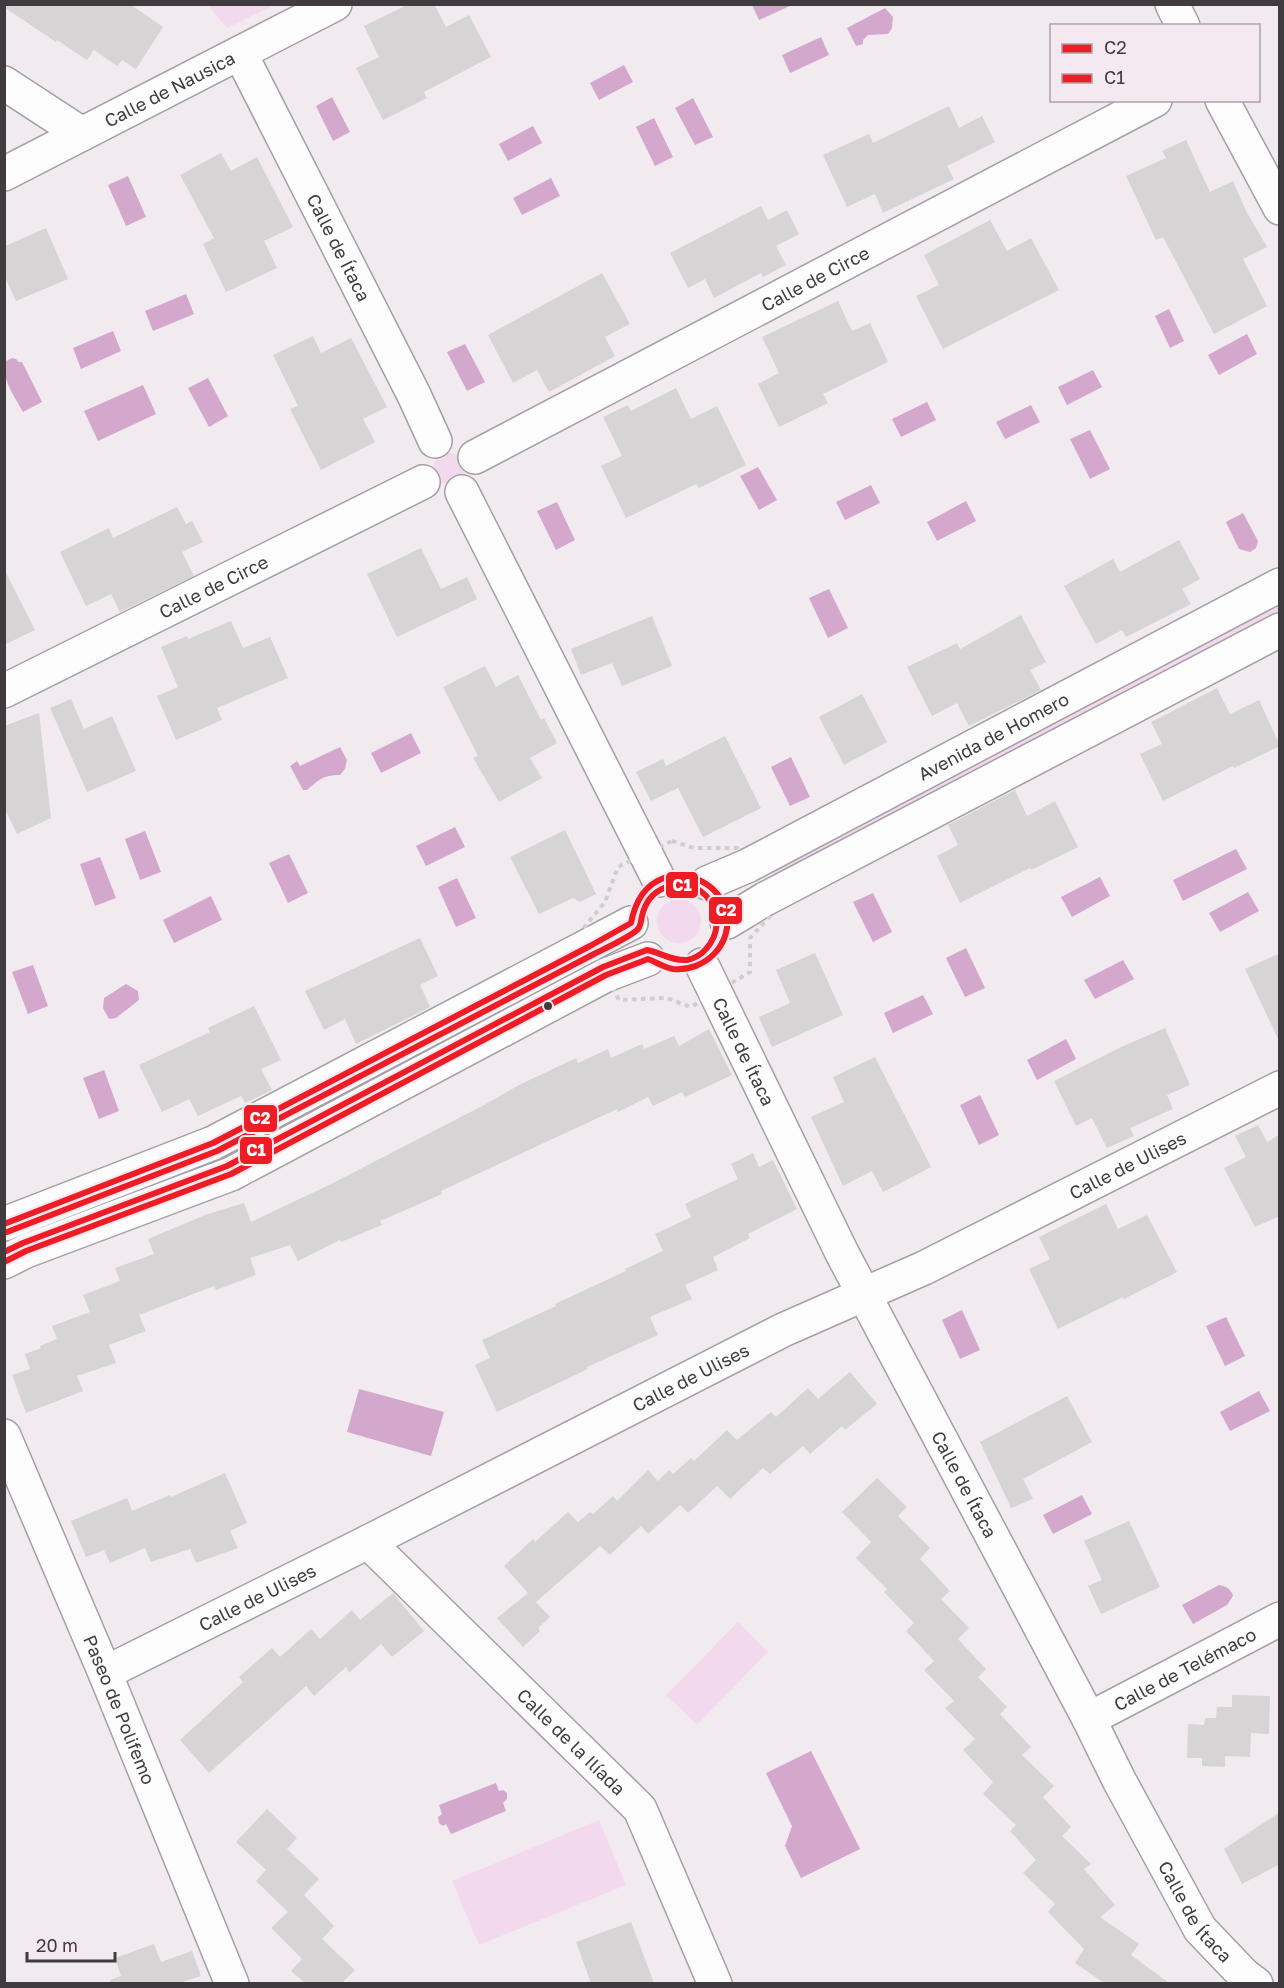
<svg xmlns="http://www.w3.org/2000/svg" width="1284" height="1988" viewBox="0 0 1284 1988" font-family="'Golos Text',sans-serif">
	<rect width="100%" height="100%" fill="#f1ebf0"/>
	<g fill="#f3d9ee">
		<path d="M208 5H274L227 28Z"/>
		<circle cx="449" cy="469" r="16"/>
		<path d="M1279 602V612L775 877 771 868Z"/>
		<circle cx="679" cy="921" r="22"/>
		<path d="M738 1622 768 1652 697 1725 666 1695Z"/>
		<path d="M599 1820 626 1885 479 1945 452 1881Z"/>
	</g>
	<g fill="#d4a7cc">
		<path d="M752 5H792L759 20Z"/>
		<path d="M885 8 893 17 892 28 888 34 868 35 863 40V44L856 46 847 28Z"/>
		<path d="M821 37 829 55 790 73 782 55Z"/>
		<path d="M624 65 633 82 599 100 590 83Z"/>
		<path d="M332 97 350 132 333 141 316 106Z"/>
		<path d="M693 98 713 137 695 145 675 108Z"/>
		<path d="M654 118 673 157 655 166 636 127Z"/>
		<path d="M533 126 542 143 508 161 499 144Z"/>
		<path d="M128 176 146 217 126 226 108 185Z"/>
		<path d="M551 178 560 196 522 215 513 198Z"/>
		<path d="M186 294 194 314 153 331 145 311Z"/>
		<path d="M1169 309 1184 341 1170 348 1155 316Z"/>
		<path d="M113 331 121 351 81 369 73 348Z"/>
		<path d="M1247 334 1257 354 1219 375 1208 355Z"/>
		<path d="M465 344 485 382 467 391 447 352Z"/>
		<path d="M12 358 16 359 19 362H22L42 402 23 412C15 397 0 377 6 361Z"/>
		<path d="M1093 370 1102 387 1067 405 1058 387Z"/>
		<path d="M208 378 228 416 209 427 188 388Z"/>
		<path d="M143 385 156 414 98 441 84 411Z"/>
		<path d="M927 402 936 420 901 437 892 419Z"/>
		<path d="M1031 405 1040 422 1005 439 996 422Z"/>
		<path d="M1090 430 1110 469 1090 479 1070 439Z"/>
		<path d="M758 467 777 500 759 510 740 476Z"/>
		<path d="M871 485 880 503 845 520 836 502Z"/>
		<path d="M966 501 976 521 937 541 927 522Z"/>
		<path d="M557 502 575 540 556 550 537 511Z"/>
		<path d="M1243 513 1258 541 1256 548 1250 552 1239 549 1226 522Z"/>
		<path d="M829 589 848 628 828 638 809 598Z"/>
		<path d="M411 733 421 753 381 773 371 753Z"/>
		<path d="M340 747 347 760 345 769 340 775C323 775 319 780 307 790H303L290 766 297 761 300 766Z"/>
		<path d="M791 757 810 797 790 806 771 767Z"/>
		<path d="M455 827 465 847 426 866 416 846Z"/>
		<path d="M145 831 161 872 140 880 125 839Z"/>
		<path d="M1236 849 1247 869 1183 901 1173 880Z"/>
		<path d="M289 854 308 893 288 903 269 863Z"/>
		<path d="M100 857 116 898 95 906 80 864Z"/>
		<path d="M1100 877 1110 896 1072 917 1061 897Z"/>
		<path d="M457 878 476 918 456 927 438 887Z"/>
		<path d="M1248 892 1259 911 1220 932 1209 913Z"/>
		<path d="M873 893 892 932 873 942 853 902Z"/>
		<path d="M211 896 222 920 174 943 163 920Z"/>
		<path d="M966 948 985 988 965 997 946 958Z"/>
		<path d="M1123 960 1134 979 1095 999 1084 980Z"/>
		<path d="M33 965 48 1006 28 1014 12 972Z"/>
		<path d="M126 984 138 991 139 1000 116 1018 109 1019 103 1008 104 998Z"/>
		<path d="M923 995 933 1014 893 1033 884 1013Z"/>
		<path d="M1066 1039 1076 1059 1037 1080 1027 1060Z"/>
		<path d="M104 1070 119 1111 99 1119 83 1078Z"/>
		<path d="M980 1095 999 1135 979 1145 960 1105Z"/>
		<path d="M962 1310 980 1350 960 1359 942 1320Z"/>
		<path d="M1226 1317 1245 1356 1225 1366 1206 1326Z"/>
		<path d="M359 1389 444 1412 431 1456 347 1432Z"/>
		<path d="M1259 1391 1270 1411 1230 1431 1220 1412Z"/>
		<path d="M1082 1495 1092 1514 1053 1534 1043 1515Z"/>
		<path d="M1219 1585C1226 1586 1231 1589 1233 1596L1227 1605 1193 1624 1182 1605Z"/>
		<path d="M811 1751 860 1849 801 1878 785 1846 792 1826 766 1773Z"/>
		<path d="M496 1783 499 1791 503 1790 507 1793V1799L503 1803 506 1811 451 1834 446 1824 443 1826 439 1823 438 1817 442 1814 439 1805Z"/>
	</g>
	<g fill="#d6d4d5">
		<path d="M4 4H130L163 27 136 69 122 60 117 66 94 50 87 60 57 40 56 42 4 7Z"/>
		<path d="M409 4H434L446 27 469 15 491 57 424 92 427 98 383 120 356 68 379 57 364 26Z"/>
		<path d="M949 106 959 128 982 116 995 142 947 166 954 179 883 213 875 194 847 207 823 155 869 134 873 143Z"/>
		<path d="M1186 140 1210 192 1233 181 1246 211 1267 247 1243 259 1267 306 1214 334 1163 237 1156 240 1126 176 1166 158 1162 151Z"/>
		<path d="M221 153 231 171 257 157 293 227 264 241 277 268 226 292 203 244 214 238 180 175Z"/>
		<path d="M761 206 768 220 787 210 799 234 776 246 786 265 763 277 761 273 714 298 705 279 688 288 670 253Z"/>
		<path d="M990 220 1007 251 1031 238 1059 290 943 349 916 296 939 285 924 255Z"/>
		<path d="M46 228 68 279 16 301 4 275 5 246Z"/>
		<path d="M602 273 630 324 605 337 615 356 549 392 537 370 513 383 488 335Z"/>
		<path d="M838 301 852 331 870 323 888 362 823 394 828 403 779 427 758 384 779 373 762 337Z"/>
		<path d="M313 336 321 353 351 338 387 407 363 419 375 442 321 470 290 409 298 406 273 355Z"/>
		<path d="M676 388 691 419 717 406 746 465 699 488 696 484 626 518 601 466 622 456 603 417 628 405 631 411Z"/>
		<path d="M177 507 186 524 192 521 203 542 182 552 194 576 120 612 111 594 86 606 60 552 109 528 113 538Z"/>
		<path d="M1179 540 1200 579 1182 589 1191 604 1126 637 1122 630 1096 644 1064 586 1113 559 1120 572Z"/>
		<path d="M421 548 441 589 467 577 477 599 397 637 367 574Z"/>
		<path d="M4 569 35 630 4 645Z"/>
		<path d="M1021 615 1046 662 1030 670 1041 690 969 726 957 703 932 716 907 667 957 643 960 649Z"/>
		<path d="M652 616 672 666 622 686 612 663 581 675 571 649Z"/>
		<path d="M231 621 243 648 270 637 288 678 217 708 222 720 176 740 157 696 178 687 161 647 187 636 188 639Z"/>
		<path d="M485 666 496 687 518 675 541 720 544 718 557 743 530 758 542 778 499 802 473 758 478 756 443 687Z"/>
		<path d="M1217 688 1230 714 1259 700 1280 746 1234 768 1233 766 1163 801 1140 754 1162 744 1151 722Z"/>
		<path d="M862 694 887 742 844 765 819 717Z"/>
		<path d="M71 699 84 729 112 716 136 771 87 792 50 708Z"/>
		<path d="M39 713 51 818 17 834 4 807V726Z"/>
		<path d="M725 736 761 808 703 837 678 788 651 801 636 772 663 759 666 766Z"/>
		<path d="M1015 790 1027 816 1055 801 1078 847 1031 870 1030 868 960 903 937 856 958 845 948 825Z"/>
		<path d="M565 830 596 894 580 902 573 898 539 914 510 857Z"/>
		<path d="M420 938 438 976 420 985 430 1007 356 1044 345 1019 324 1030 305 991Z"/>
		<path d="M815 953 843 1015 772 1047 759 1017 790 1003 776 970Z"/>
		<path d="M1280 953V1043L1245 969Z"/>
		<path d="M254 1006 281 1060 261 1069 272 1090 245 1103 241 1096 198 1116 189 1099 162 1112 139 1065 210 1032 208 1028Z"/>
		<path d="M1165 1028 1190 1085 1167 1095 1173 1109 1130 1128 1134 1136 1107 1148 1092 1118 1076 1126 1054 1081 1119 1048Z"/>
		<path d="M709 1029 732 1075 685 1097 682 1092 653 1106 648 1097 618 1112 617 1109 441 1191 442 1194 380 1221 382 1225 341 1242 340 1240 298 1261 290 1245 250 1258 256 1275 216 1290 214 1286 139 1315 146 1331 109 1345 116 1363 77 1376 83 1391 26 1413 12 1375 30 1369 25 1354 41 1348 40 1346 57 1339 52 1326 90 1312 83 1295 120 1281 115 1268 154 1254 148 1239 205 1215 244 1203 251 1222 331 1184 484 1105 519 1085 576 1058 578 1063 608 1049 611 1058 642 1044 644 1049 674 1036 679 1046Z"/>
		<path d="M875 1057 931 1167 883 1192 872 1171 843 1186 811 1117 844 1102 833 1077Z"/>
		<path d="M1258 1125 1267 1142 1280 1134V1216L1255 1227 1224 1168 1246 1157 1235 1136Z"/>
		<path d="M753 1153 759 1167 773 1160 797 1209 748 1234 750 1238 713 1257 718 1270 685 1285 692 1299 650 1317 658 1335 587 1367 588 1369 497 1412 475 1365 490 1358 482 1340 556 1306 555 1304 626 1271 625 1269 663 1251 655 1234 691 1217 685 1204 738 1179 731 1164Z"/>
		<path d="M1106 1204 1118 1229 1147 1215 1177 1272 1124 1299 1123 1297 1058 1329 1029 1269 1050 1259 1039 1237Z"/>
		<path d="M850 1372 877 1404 845 1430 842 1426 810 1454 803 1446 770 1474 763 1468 730 1499 717 1486 688 1513 680 1505 648 1534 641 1526 610 1555 600 1546 536 1602 550 1617 538 1628 540 1631 523 1647 497 1618 528 1593 504 1566 533 1539 535 1542 568 1512 578 1522 590 1512 593 1514 613 1496 617 1501 648 1470 658 1481 669 1470 673 1474 691 1458 694 1461 727 1430 737 1440 771 1412 776 1417 808 1388 818 1399Z"/>
		<path d="M1067 1396 1092 1442 1023 1479 1033 1499 1011 1508 980 1442Z"/>
		<path d="M225 1473 247 1523 230 1531 238 1548 196 1563 190 1549 151 1562 145 1548 110 1563 104 1550 86 1557 71 1521 127 1498 132 1511 170 1495 171 1497Z"/>
		<path d="M877 1478 907 1507 898 1516 930 1548 920 1559 950 1591 941 1599 969 1628 958 1639 986 1669 978 1677 1007 1707 1000 1714 1031 1747 1022 1755 1054 1786 1043 1797 1071 1827 1062 1836 1091 1864 1084 1869 1115 1905 1100 1917 1139 1944 1131 1955 1169 1983H1104L1075 1963 1084 1949 1048 1912 1055 1904 1023 1873 1036 1860 1010 1831 1016 1825 983 1794 993 1782 963 1750 975 1739 945 1708 954 1701 924 1670 934 1661 906 1631 914 1623 884 1592 887 1589 856 1558 871 1542 842 1512Z"/>
		<path d="M1129 1521 1160 1587 1101 1614 1088 1586 1102 1580 1084 1541Z"/>
		<path d="M393 1593 424 1631 392 1657 381 1644 349 1673 346 1667 314 1696 306 1686 209 1773 180 1740 243 1682 239 1677 272 1648 280 1657 311 1629 320 1639 352 1610 360 1620Z"/>
		<path d="M1232 1695 1270 1696 1269 1734 1251 1733 1250 1757 1225 1756V1767L1202 1766V1758H1187L1188 1724 1204 1725 1205 1718H1216L1217 1707H1232Z"/>
		<path d="M267 1809 297 1838 287 1849 319 1879 304 1895 334 1926 322 1939 355 1970 342 1983H305L291 1971 302 1959 271 1928 288 1912 256 1881 266 1870 236 1842Z"/>
		<path d="M1280 1812V1864L1242 1884 1224 1849Z"/>
		<path d="M631 1922 654 1983H591L576 1942Z"/>
		<path d="M154 1944 161 1962 192 1951 201 1976 179 1983H111L110 1980 121 1976 115 1958Z"/>
	</g>
	<g fill="none" stroke-linecap="round" stroke-linejoin="round">
		<g stroke="#a49fa3" stroke-width="36">
			<g id="street">
				<path d="M1172 4 1183 26"/>
				<path id="s1" d="M240 53 414 395 435 441"/>
				<path d="M4 83 82 134"/>
				<path d="M1222 100 1280 208"/>
				<path id="s2" d="M4 174 335 4"/>
				<path id="s3" d="M475 457 1155 100"/>
				<path d="M462 492 659 880"/>
				<path id="s4" d="M4 691 423 482"/>
				<path id="s5" d="M707 883 747 866 1280 585"/>
				<path d="M727 922 765 899 1280 630"/>
				<path id="s6" d="M702 965 842 1253 1089 1719 1119 1780 1200 1929 1244 1975 1256 1984"/>
				<path d="M4 1224 213 1143 631 923"/>
				<path d="M4 1262 26 1251 231 1174 606 975 648 959"/>
				<path id="s7" d="M4 1436 105 1673 232 1984"/>
				<path id="s8" d="M368 1542 640 1809 715 1984"/>
				<path id="s9" d="M105 1673 368 1542 783 1330 924 1268 1280 1088"/>
				<path id="s10" d="M1089 1719 1280 1619"/>
			</g>
		</g>
		<path stroke="#d0cdcf" stroke-width="4" stroke-dasharray="4.5 4.5" stroke-linecap="butt" d="M672 841 694 848H737L773 913 750 938V972L691 1007 666 998 619 1000 582 930 605 902 618 867Z"/>
		<use href="#street" stroke="#fdfcfd" stroke-width="33"/>
		<g stroke="#f4e8f1" stroke-width="10">
			<path id="bus-1" d="M4 1224 213 1143 590 946 631 923C635 902 644 885 664 878 689 869 719 885 726 911 734 944 705 972 673 969 665 968 656 962 648 959L606 975 231 1174 26 1251 4 1262"/>
		</g>
		<g stroke="#f4e8f1" stroke-width="10">
			<path id="bus-2" d="M4 1252 23 1243 227 1166 603 967 647 950C662 953 671 961 687 960 694 959 702 954 706 949 734 918 702 871 664 888 652 893 645 903 642 916 641 920 641 925 638 929 632 936 604 949 594 954L217 1151 7 1232"/>
		</g>
		<use href="#bus-1" stroke="#ee1c25" stroke-width="6"/>
		<use href="#bus-2" stroke="#ee1c25" stroke-width="6"/>
	</g>
	<circle fill="#3f3b3e" stroke="#f4e8f1" stroke-width="2" cx="548" cy="1006" r="5"/>
	<g text-anchor="middle" dominant-baseline="central" stroke-width="5" stroke-linejoin="round" paint-order="stroke">
		<g font-size="18" fill="#3f3b3e" stroke="#f4e8f1">
			<text stroke="none"><textPath href="#s2" startOffset="186">Calle de Nausica</textPath></text>
			<text stroke="none"><textPath href="#s1" startOffset="218">Calle de Ítaca</textPath></text>
			<text stroke="none"><textPath href="#s3" startOffset="384">Calle de Circe</textPath></text>
			<text stroke="none"><textPath href="#s4" startOffset="234">Calle de Circe</textPath></text>
			<text stroke="none"><textPath href="#s5" startOffset="322">Avenida de Homero</textPath></text>
			<text stroke="none"><textPath href="#s6" startOffset="96">Calle de Ítaca</textPath></text>
			<text stroke="none"><textPath href="#s9" startOffset="1142">Calle de Ulises</textPath></text>
			<text stroke="none"><textPath href="#s9" startOffset="656">Calle de Ulises</textPath></text>
			<text stroke="none"><textPath href="#s6" startOffset="582">Calle de Ítaca</textPath></text>
			<text stroke="none"><textPath href="#s9" startOffset="170">Calle de Ulises</textPath></text>
			<text stroke="none"><textPath href="#s10" startOffset="108">Calle de Telémaco</textPath></text>
			<text stroke="none"><textPath href="#s7" startOffset="297">Paseo de Polifemo</textPath></text>
			<text stroke="none"><textPath href="#s8" startOffset="285">Calle de la Ilíada</textPath></text>
			<text stroke="none"><textPath href="#s6" startOffset="1068">Calle de Ítaca</textPath></text>
		</g>
	</g>
	<g stroke="#f4e8f1" stroke-width="2">
		<rect x="665" y="871" width="34" height="28" rx="6" fill="#ee1c25"/>
		<rect x="708" y="896" width="35" height="29" rx="6" fill="#ee1c25"/>
		<rect x="243" y="1104" width="35" height="29" rx="6" fill="#ee1c25"/>
		<rect x="239" y="1136" width="34" height="29" rx="6" fill="#ee1c25"/>
	</g>
	<g font-size="16" text-anchor="middle" font-weight="bold" fill="#fff">
		<text x="682" y="891">C1</text>
		<text x="726" y="916">C2</text>
		<text x="260" y="1124">C2</text>
		<text x="256" y="1156">C1</text>
	</g>
	<rect width="1284" height="1988" fill="none" stroke="#3f3b3e" stroke-width="12"/>
	<rect x="1050" y="24" width="210" height="78" fill="#f4e8f1" stroke="#aca3a9" stroke-width="1.5"/>
	<rect x="1062" y="44" width="30" height="9" fill="#ee1c25" stroke="#aca3a9" stroke-width="1.5"/>
	<text x="1104" y="54" font-size="18" fill="#3f3b3e">C2</text>
	<rect x="1062" y="74" width="30" height="9" fill="#ee1c25" stroke="#aca3a9" stroke-width="1.5"/>
	<text x="1104" y="84" font-size="18" fill="#3f3b3e">C1</text>
	<path d="M27 1952v9h88v-9" fill="none" stroke="#3f3b3e" stroke-width="3"/>
	<text x="36" y="1952" font-size="18" fill="#3f3b3e" stroke="#f4e8f1" stroke-width="4.5" paint-order="stroke">20 m</text>
</svg>
